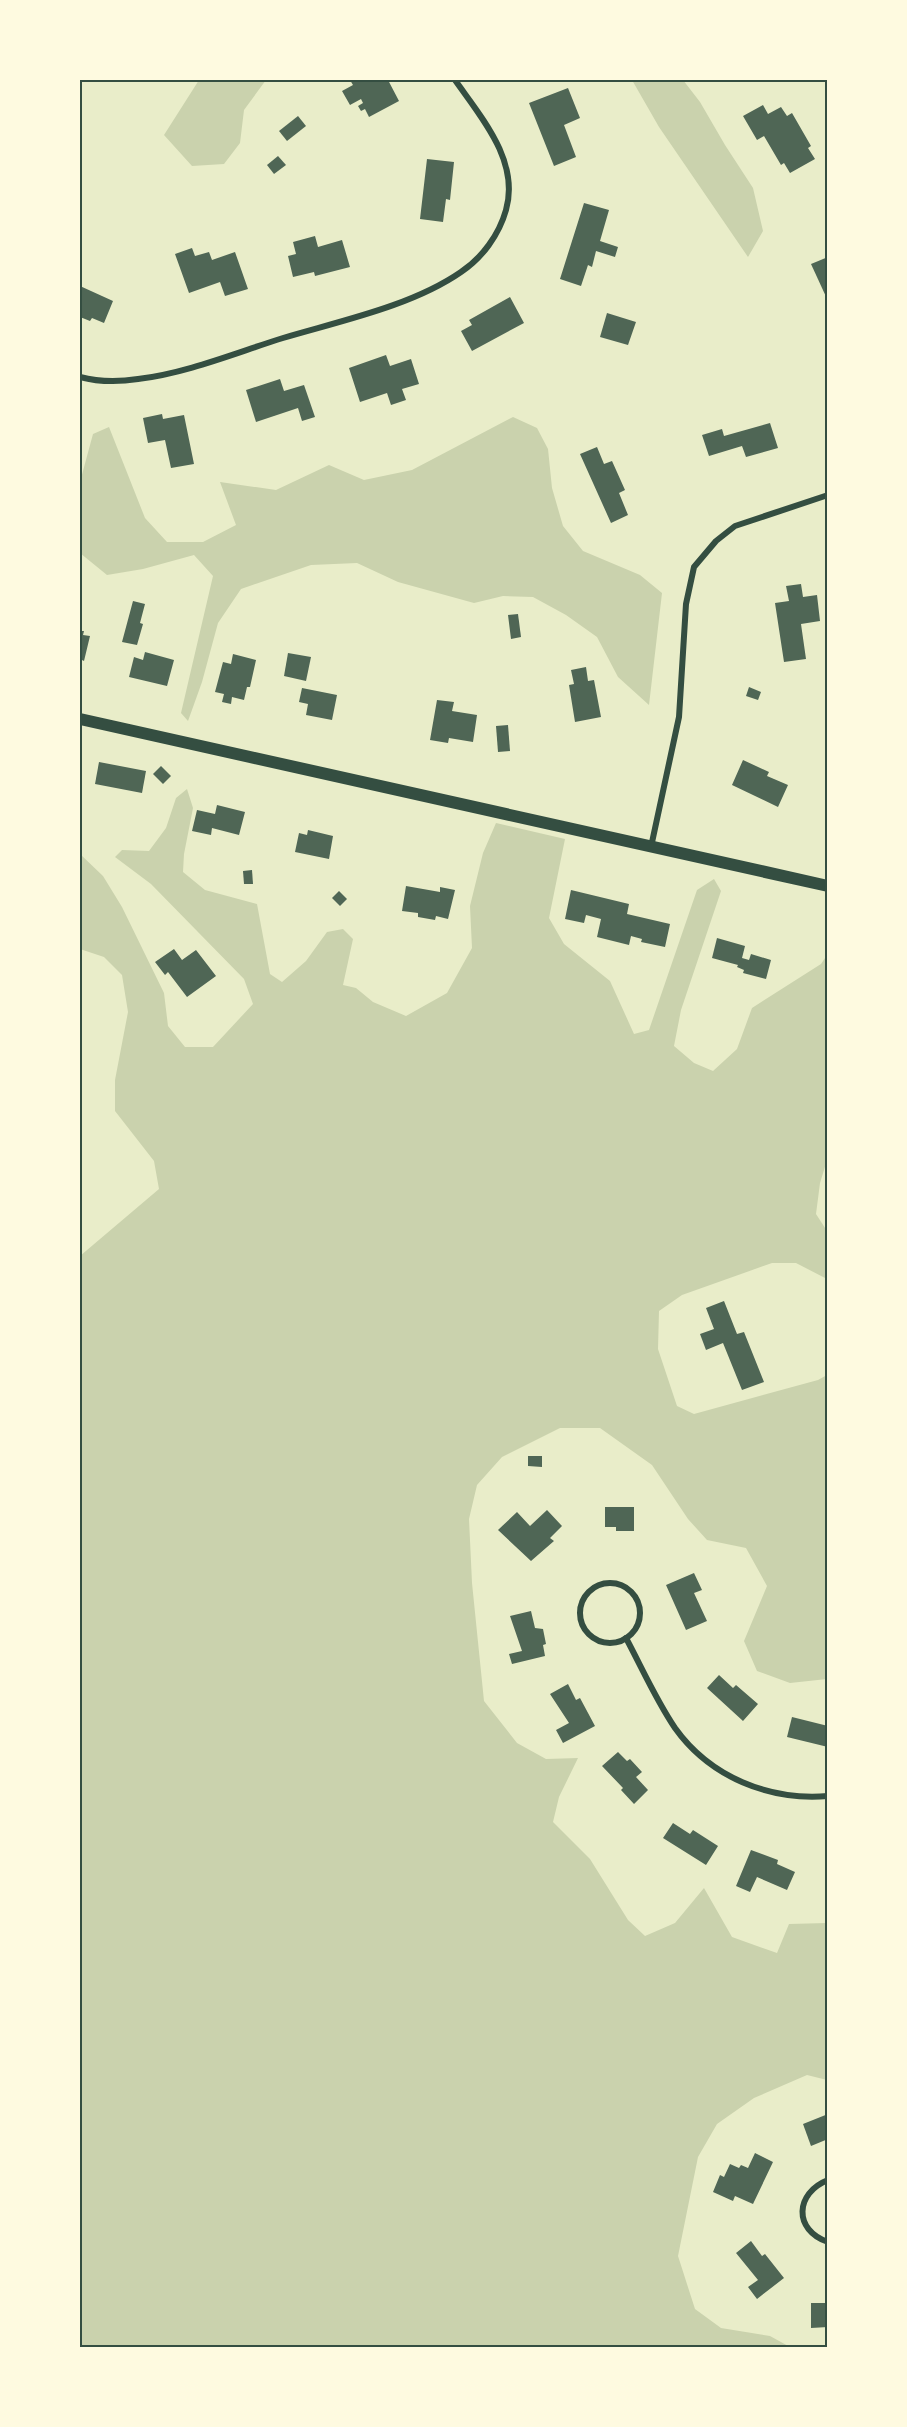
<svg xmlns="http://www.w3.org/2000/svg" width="907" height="2427" viewBox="0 0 907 2427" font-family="'Open Sans',sans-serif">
	<rect width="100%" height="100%" fill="#e9edc9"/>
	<g fill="#cad2ad">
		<path d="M199 80H266L244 110 240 143 224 164 192 166 164 135Z"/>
		<path d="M632 80H683L700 102 725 145 753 188 763 231 748 257 659 127Z"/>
		<path d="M513 417 537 428 548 449 552 488 563 526 583 551 640 575 662 593 649 705 618 677 597 637 566 615 533 597 503 596 474 603 398 582 357 563 311 565 241 589 218 623 202 682 188 721 181 713 213 576 194 555 143 569 107 575 80 553V482L93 434 109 427 145 518 167 542H203L236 525 220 482 276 490 329 465 364 480 412 470Z"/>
		<path d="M187 789 193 808 184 854 183 872 205 890 257 904 270 974 282 982 306 961 327 932 343 929 353 939 343 985 356 988 373 1002 406 1016 447 993 472 948 470 906 483 853 496 823 565 839 549 918 564 944 610 981 634 1034 649 1030 697 890 714 879 721 891 681 1010 674 1046 694 1063 713 1071 737 1049 752 1008 821 964 827 955 828 1157 820 1183 816 1214 827 1231V1279L796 1263H772L682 1295 659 1311 658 1349 677 1406 694 1414 818 1380 827 1375V1679L790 1683 757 1671 744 1641 767 1586 746 1548 707 1540 688 1519 652 1465 600 1428H560L502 1457 477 1485 469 1519 472 1583 484 1701 517 1743 546 1759 578 1758 559 1797 553 1822 590 1859 628 1920 645 1936 675 1923 704 1888 732 1937 777 1953 789 1924 827 1923V2080L807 2075 754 2098 717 2124 698 2157 678 2256 695 2309 721 2328 770 2336 790 2347H80V1256L159 1189 154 1161 115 1111V1080L128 1012 122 975 104 957 80 949V854L103 876 122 907 164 993 168 1026 185 1047H213L253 1004 244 979 151 884 115 857 122 850 149 851 166 828 176 798Z"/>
	</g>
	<g fill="#4f6655">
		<path d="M350 80H388L399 101 369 117 365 109 361 111 358 106 363 103 361 99 350 105 342 91 353 85Z"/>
		<path d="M568 88 580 118 564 125 576 157 554 166 529 103Z"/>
		<path d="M763 105 768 114 781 107 787 116 792 113 811 146 808 148 815 159 790 173 784 163 781 165 764 136 757 140 743 116Z"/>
		<path d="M298 116 306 126 287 141 279 131Z"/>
		<path d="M278 156 286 165 274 174 267 165Z"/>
		<path d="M427 159 454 162 450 200 446 199 443 222 420 219Z"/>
		<path d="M584 203 609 210 600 241 618 247 615 257 596 251 592 267 588 265 581 286 560 279Z"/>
		<path d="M315 236 318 247 342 240 350 267 315 276 314 272 293 277 288 256 296 254 293 242Z"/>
		<path d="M192 248 195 256 209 252 212 260 235 252 248 289 225 296 220 282 189 293 175 254Z"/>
		<path d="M828 257V301L811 264Z"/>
		<path d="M80 286 113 301 104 323 92 318 90 321 80 317Z"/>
		<path d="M510 297 524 323 472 351 461 331 472 325 469 320Z"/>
		<path d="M607 313 636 322 628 345 600 337Z"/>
		<path d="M386 355 390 366 411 359 419 384 402 389 406 400 391 405 387 393 360 402 349 368Z"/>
		<path d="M280 379 284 391 304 385 315 417 302 421 298 408 256 422 246 390Z"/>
		<path d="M162 414 163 419 184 415 194 464 171 468 165 440 148 443 143 418Z"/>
		<path d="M770 423 778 448 746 457 742 446 709 456 702 435 722 429 724 436Z"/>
		<path d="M597 447 604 464 612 461 625 490 619 493 628 515 611 523 580 454Z"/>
		<path d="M801 584 803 597 817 595 820 621 801 624 806 659 784 662 775 603 789 601 786 586Z"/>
		<path d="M133 601 145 604 140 623 143 624 137 645 122 642Z"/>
		<path d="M518 614 521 637 511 639 508 615Z"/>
		<path d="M80 631H84L83 635 90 636 84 661 80 659Z"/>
		<path d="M145 652 174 660 167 686 129 677 134 657 143 660Z"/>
		<path d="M288 653 311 657 306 681 284 676Z"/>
		<path d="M233 654 256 660 250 687H247L244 700 232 697 231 704 222 702 224 694 215 692 223 662 231 664Z"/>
		<path d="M586 667 588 681 594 680 601 717 575 722 569 685 574 684 571 670Z"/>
		<path d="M749 687 761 692 758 700 746 696Z"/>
		<path d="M302 688 337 695 332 720 306 715 308 704 299 702Z"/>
		<path d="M437 700 454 702 452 711 477 715 473 742 449 738 448 743 430 740Z"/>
		<path d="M508 725 510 751 498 752 496 726Z"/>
		<path d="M743 760 769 772 767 776 788 785 778 807 732 785Z"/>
		<path d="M99 762 146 771 142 793 95 784Z"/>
		<path d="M161 766 171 776 163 784 153 774Z"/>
		<path d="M217 805 245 812 239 835 212 828 211 835 192 831 197 810 215 814Z"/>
		<path d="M308 830 333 836 329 859 295 852 299 833 307 835Z"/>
		<path d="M252 870 253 884H244L243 871Z"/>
		<path d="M406 886 440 892V887L455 890 448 919 436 916 435 920 418 917V913L402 911Z"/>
		<path d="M571 890 629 904 627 914 670 924 665 947 641 942 642 939 631 936 629 945 597 937 601 919 586 915 584 923 565 919Z"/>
		<path d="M339 891 347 899 340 906 332 898Z"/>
		<path d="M717 938 745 946 742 958 749 960 751 954 771 960 766 979 743 973 744 970 737 967 738 965 712 958Z"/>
		<path d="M174 949 182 960 196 950 216 976 187 997 168 972 165 975 155 962Z"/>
		<path d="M724 1301 737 1334 744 1332 764 1382 742 1390 723 1343 706 1350 700 1334 714 1329 706 1308Z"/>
		<path d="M528 1456H542V1467L528 1466Z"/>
		<path d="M605 1507H634V1531H616V1527H605Z"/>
		<path d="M547 1510 562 1526 550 1538 554 1541 531 1561 498 1530 517 1512 530 1526Z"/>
		<path d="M694 1573 702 1590 694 1593 707 1621 686 1630 666 1585Z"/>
		<path d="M531 1611 535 1628 543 1629 546 1644 543 1645 545 1656 512 1664 509 1654 522 1651 510 1616Z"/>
		<path d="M719 1675 733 1688 736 1685 758 1704 743 1721 707 1688Z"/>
		<path d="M568 1684 576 1700 580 1698 595 1726 563 1743 556 1730 569 1723 550 1694Z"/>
		<path d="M792 1717 828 1726V1747L787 1737Z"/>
		<path d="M618 1752 627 1761 630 1759 642 1772 636 1777 648 1790 634 1804 621 1790 623 1788 602 1766Z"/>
		<path d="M673 1823 690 1834 693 1830 718 1846 706 1865 663 1838Z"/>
		<path d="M751 1850 778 1860 777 1864 795 1872 787 1890 757 1877 750 1892 736 1886Z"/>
		<path d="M828 2114V2139L811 2146 803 2124Z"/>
		<path d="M755 2153 773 2162 753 2204 735 2196 733 2201 713 2192 720 2175 724 2177 730 2164 739 2168 741 2165 748 2168Z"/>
		<path d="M751 2241 762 2256 765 2254 784 2278 757 2299 748 2287 758 2280 736 2253Z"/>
		<path d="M811 2303H828V2327L811 2328Z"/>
	</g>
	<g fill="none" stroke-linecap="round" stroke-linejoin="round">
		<g stroke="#344e41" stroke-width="6">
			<path d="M80 377C99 382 119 382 138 379 187 373 235 353 283 338 340 321 412 306 461 272 482 258 499 235 506 210 520 161 481 117 455 80"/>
			<path d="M651 847 679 717 686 604 694 567 716 541 735 526 828 495"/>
			<circle cx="610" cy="1613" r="30"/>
			<path d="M626 1638C642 1668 656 1700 675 1728 710 1777 769 1801 828 1796"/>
			<path d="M828 2180C795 2193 793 2230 828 2242"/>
		</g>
		<path stroke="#344e41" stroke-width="12" d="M80 719 828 886"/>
	</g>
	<rect width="907" height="2427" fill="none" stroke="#fefae0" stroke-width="162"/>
	<rect x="81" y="81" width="745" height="2265" fill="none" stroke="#344e41" stroke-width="2"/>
</svg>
